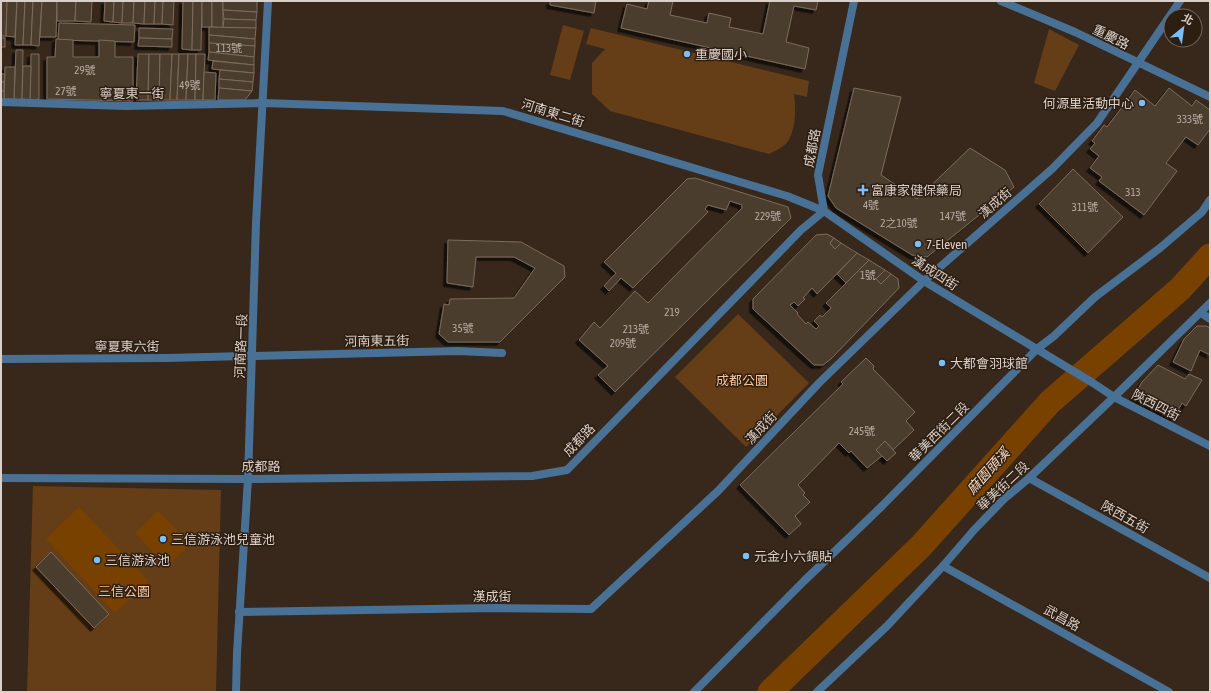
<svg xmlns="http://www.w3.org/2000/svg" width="1211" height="693" viewBox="0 0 1211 693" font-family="'Asap Condensed','Noto Sans TC',sans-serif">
	<defs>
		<filter id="shadow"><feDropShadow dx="-3.5" dy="3.5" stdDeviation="0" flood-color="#0009"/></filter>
	</defs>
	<rect width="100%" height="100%" fill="#37281b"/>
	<g fill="#653d17">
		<path d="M563 25 584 31 570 80 550 75Z"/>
		<path d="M591 28 809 81 807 97 794 94C796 108 796 129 788 141 784 147 775 151 769 154L610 111 592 94V63L605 49 586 44Z"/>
		<path d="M1049 29 1079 45 1055 91 1034 83Z"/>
		<path d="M738 314 809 383 746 447 675 377Z"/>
		<path d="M33 486 221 490 216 692H27Z"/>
	</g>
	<g fill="#784100">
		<path d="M79 507 149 581 115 613 46 539Z"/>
		<path d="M158 511 191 544 167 566 135 533Z"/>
	</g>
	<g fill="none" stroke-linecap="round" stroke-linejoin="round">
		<path stroke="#784100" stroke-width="25" d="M770 692 921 546 1050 402 1180 289 1210 256"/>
	</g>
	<g fill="#4c3c2f" stroke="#7d6b5d" filter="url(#shadow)">
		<path d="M1 1H7L6 36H1Z"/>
		<path d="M7 1H17L15 37 6 36Z"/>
		<path d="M17 1H25L23 45H15Z"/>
		<path d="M25 1H33L31 45H23Z"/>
		<path d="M33 1H42L39 46 31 45Z"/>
		<path d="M42 1H57L56 37H40Z"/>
		<path d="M57 1H76L75 21H57Z"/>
		<path d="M76 1H92L91 22 75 21Z"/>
		<path d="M105 1H114L113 22 104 21Z"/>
		<path d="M114 1H123L122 23 113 22Z"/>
		<path d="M123 1H134L133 23H122Z"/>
		<path d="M134 1H145L144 24 133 23Z"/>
		<path d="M145 1H155L154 24H144Z"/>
		<path d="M155 1H163L162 24H154Z"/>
		<path d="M163 1H174L173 25 162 24Z"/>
		<path d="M183 1H193L192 50 182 49Z"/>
		<path d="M193 1H202L201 50H192Z"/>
		<rect x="202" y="1" width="10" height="26"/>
		<path d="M212 1H223V28L212 27Z"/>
		<path d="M223 1H257V12L223 10Z"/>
		<path d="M550 1H596L594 13 550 5Z"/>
		<path d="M649 1H673L670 15 707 23 709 13 731 18 729 27 763 34 770 1H769H818L816 10 794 6 786 42 809 48 805 69 621 28 627 4 647 9Z"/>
		<path d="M223 10 257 12 256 20 224 19Z"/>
		<path d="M224 19 256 20V28H223Z"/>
		<path d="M59 23 135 25 134 42 58 40Z"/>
		<path d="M209 27 256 28 255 39 209 35Z"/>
		<path d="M139 28 173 29 172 39 139 38Z"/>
		<path d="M209 35 255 39V46L209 43Z"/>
		<rect x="1" y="38" width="4" height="9"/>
		<path d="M139 38 172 39V47L138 46Z"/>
		<path d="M56 39 73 40V57H99V40L115 41V57H133V101L47 99V57H55Z"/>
		<path d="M209 43 255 46 254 57 209 52Z"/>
		<path d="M16 50H23L22 99 14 100Z"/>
		<path d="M209 52 254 57V65L208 60Z"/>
		<path d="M31 54H39V99L30 100Z"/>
		<path d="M138 54H149L148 100H136Z"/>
		<path d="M149 54H160L159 100H148Z"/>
		<path d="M160 54H172L170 100H159Z"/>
		<path d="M172 54H179L177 100H170Z"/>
		<path d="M179 54H188L186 100H177Z"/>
		<path d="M188 54H196L195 100H186Z"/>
		<path d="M196 54H205L203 100H195Z"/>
		<path d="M213 61 254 65V73L212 69Z"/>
		<path d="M23 66H31L30 100 22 99Z"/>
		<path d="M5 67H15L14 100H4Z"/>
		<path d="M220 70 254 73 253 82 219 79Z"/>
		<path d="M204 72 216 73 215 100H203Z"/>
		<path d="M1 74H5L4 82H1Z"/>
		<path d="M219 79 253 82 252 91 219 88Z"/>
		<rect x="1" y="82" width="3" height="9"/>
		<path d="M219 88 252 91 245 100H218Z"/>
		<path d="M854 88 901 97 881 175 917 199 970 148 1005 170 1014 187 927 257 912 255 836 208 828 196Z"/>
		<path d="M1169 88 1192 106 1196 100 1210 110V129L1198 145 1186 137 1166 163 1177 171 1144 215 1099 181 1102 177 1090 168 1099 156 1090 149 1095 143 1092 141 1104 125 1107 127 1135 90 1155 106Z"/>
		<path d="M1 91H4V100L1 99Z"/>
		<path d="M1073 169 1123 217 1088 253 1039 204Z"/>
		<path d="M695 178 788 207 791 218 615 392 598 375 608 366 579 340 594 322 600 328 635 291 648 303 742 208V205L730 201 726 210 708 205 705 209 708 212 633 288 621 278 609 291 604 286 616 273 604 262 687 179Z"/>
		<path d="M827 234 834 238 830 243 835 249 841 243 857 253 817 294 812 288 803 298 805 299 798 306 794 302 790 305 798 313 797 314 806 324 808 322 816 329 819 326 814 321 820 315 822 317 831 308 826 303 869 260 885 270 876 279 881 284 891 274 898 279 899 288 831 359 823 365H814L753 309V299L816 235Z"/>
		<path d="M834 238 841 243 835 249 830 243Z"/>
		<path d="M448 240 521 242 564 266 565 277 500 342H448L439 334 444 304 449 305 450 299 514 298 535 268 514 257H476L473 287 447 283Z"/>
		<path d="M857 253 869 260 846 283 837 274Z"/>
		<path d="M885 270 891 274 881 284 876 279Z"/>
		<path d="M1197 326H1206L1210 328V355L1200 350 1191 371 1173 362 1184 339Z"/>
		<path d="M866 358 874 366 873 369 915 412 906 421 914 430 893 450 885 441 876 450 882 456 867 468 851 451 849 453 839 443 798 485 805 493 803 495 810 502 795 516 801 524 789 535 740 485 843 384 841 382Z"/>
		<path d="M1158 365 1185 379 1189 374 1202 380 1186 406 1182 403 1173 419 1133 398 1142 382Z"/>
		<path d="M885 441 896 453 887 461 876 450Z"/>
		<path d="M51 552 109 614 94 628 36 567Z"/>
	</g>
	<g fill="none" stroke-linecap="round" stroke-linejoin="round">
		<g stroke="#487195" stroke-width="8">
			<path d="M1001 1 1075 32 1210 97"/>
			<path d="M1 102 126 106 263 103 503 111 787 196 824 211 924 281 1093 383 1114 397 1210 446"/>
			<path d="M824 211 818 175 854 1"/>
			<path d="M1201 313 1210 319"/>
			<path d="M1 359 166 358 458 351 502 353"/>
			<path d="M1 478 248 479 532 476 567 470 801 230 824 211"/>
			<path d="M1029 478 1210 578"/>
			<path d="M943 566 1169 692"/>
			<path d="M239 612 495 608 591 609 718 491 819 383 924 281 1052 169 1097 123 1180 1"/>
			<path d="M236 692 237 653 248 479 256 223 268 1"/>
			<path d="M694 692 804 581 882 506 1037 349 1054 336 1095 297 1160 248 1202 212 1210 200"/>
			<path d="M817 692 887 626 943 566 974 530 1004 499 1029 478 1114 397 1210 303"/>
		</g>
	</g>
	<g fill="#7bbef8" stroke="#2d1e12" stroke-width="1.5">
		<circle cx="687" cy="54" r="4"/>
		<circle cx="1142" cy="103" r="4"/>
		<path d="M861 184h4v4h4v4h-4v4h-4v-4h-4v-4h4z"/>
		<circle cx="918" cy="244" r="4"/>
		<circle cx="942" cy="363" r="4"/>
		<circle cx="163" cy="539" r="4"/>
		<circle cx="746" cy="556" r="4"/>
		<circle cx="97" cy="560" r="4"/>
	</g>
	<g text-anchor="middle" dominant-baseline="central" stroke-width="3" stroke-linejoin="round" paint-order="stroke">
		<g font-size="11" fill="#b6aba2">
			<text x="229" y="48">113號</text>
			<text x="85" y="70">29號</text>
			<text x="190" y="85">49號</text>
			<text x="66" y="91">27號</text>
			<text x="1190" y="119">333號</text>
			<text x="1133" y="192">313</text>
			<text x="871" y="205">4號</text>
			<text x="1085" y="207">311號</text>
			<text x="768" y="216">229號</text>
			<text x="953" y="216">147號</text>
			<text x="899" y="223">2之10號</text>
			<text x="868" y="275">1號</text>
			<text x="672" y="312">219</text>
			<text x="463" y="328">35號</text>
			<text x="636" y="329">213號</text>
			<text x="623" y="343">209號</text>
			<text x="862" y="431">245號</text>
		</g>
		<g font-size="13" fill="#dad0c8" stroke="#2d1e12">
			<text transform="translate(1111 37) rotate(26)">重慶路</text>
			<text x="132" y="93">寧夏東一街</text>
			<text transform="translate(553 113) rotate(17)">河南東二街</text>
			<text transform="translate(812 148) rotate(-79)">成都路</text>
			<text transform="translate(995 203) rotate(-41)">漢成街</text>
			<text transform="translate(935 273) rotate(33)">漢成四街</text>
			<text transform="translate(377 341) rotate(-1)">河南東五街</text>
			<text x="127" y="346">寧夏東六街</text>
			<text transform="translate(241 346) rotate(-88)">河南路一段</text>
			<text transform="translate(1156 405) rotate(27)">陝西四街</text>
			<text transform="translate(761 428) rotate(-47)">漢成街</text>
			<text transform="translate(939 432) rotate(-45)">華美西街二段</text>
			<text transform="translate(579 440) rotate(-46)">成都路</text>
			<text x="261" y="466">成都路</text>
			<text transform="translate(1003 486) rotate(-43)">華美街二段</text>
			<text transform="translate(1125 517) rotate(29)">陝西五街</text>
			<text x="492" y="596">漢成街</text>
			<text transform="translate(1062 618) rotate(29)">武昌路</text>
		</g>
		<g font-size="13" fill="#dad0c8" stroke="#2d1e12" text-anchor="start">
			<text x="695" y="54">重慶國小</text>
			<text x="1134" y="103" text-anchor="end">何源里活動中心</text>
			<text x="871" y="190">富康家健保藥局</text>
			<text x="926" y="244">7-Eleven</text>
			<text x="950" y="363">大都會羽球館</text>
			<text x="171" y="539">三信游泳池兒童池</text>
			<text x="754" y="556">元金小六鍋貼</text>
			<text x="105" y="560">三信游泳池</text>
		</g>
		<g font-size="13" fill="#f7c59c" stroke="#2d1e12">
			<text x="742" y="380">成都公園</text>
			<text x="124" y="591">三信公園</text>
		</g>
		<g font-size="14" font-style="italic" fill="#fddbc0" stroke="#2d1e12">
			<text transform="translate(988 471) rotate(-48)">麻園頭溪</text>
		</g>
	</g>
	<rect width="1211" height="693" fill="none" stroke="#dad0c8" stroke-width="4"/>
	<g transform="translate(1183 28) rotate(29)"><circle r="19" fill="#2d1e12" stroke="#72655b"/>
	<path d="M0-3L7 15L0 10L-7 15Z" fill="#7bbef8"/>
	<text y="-6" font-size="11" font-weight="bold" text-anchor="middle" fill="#dad0c8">北</text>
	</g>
</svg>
